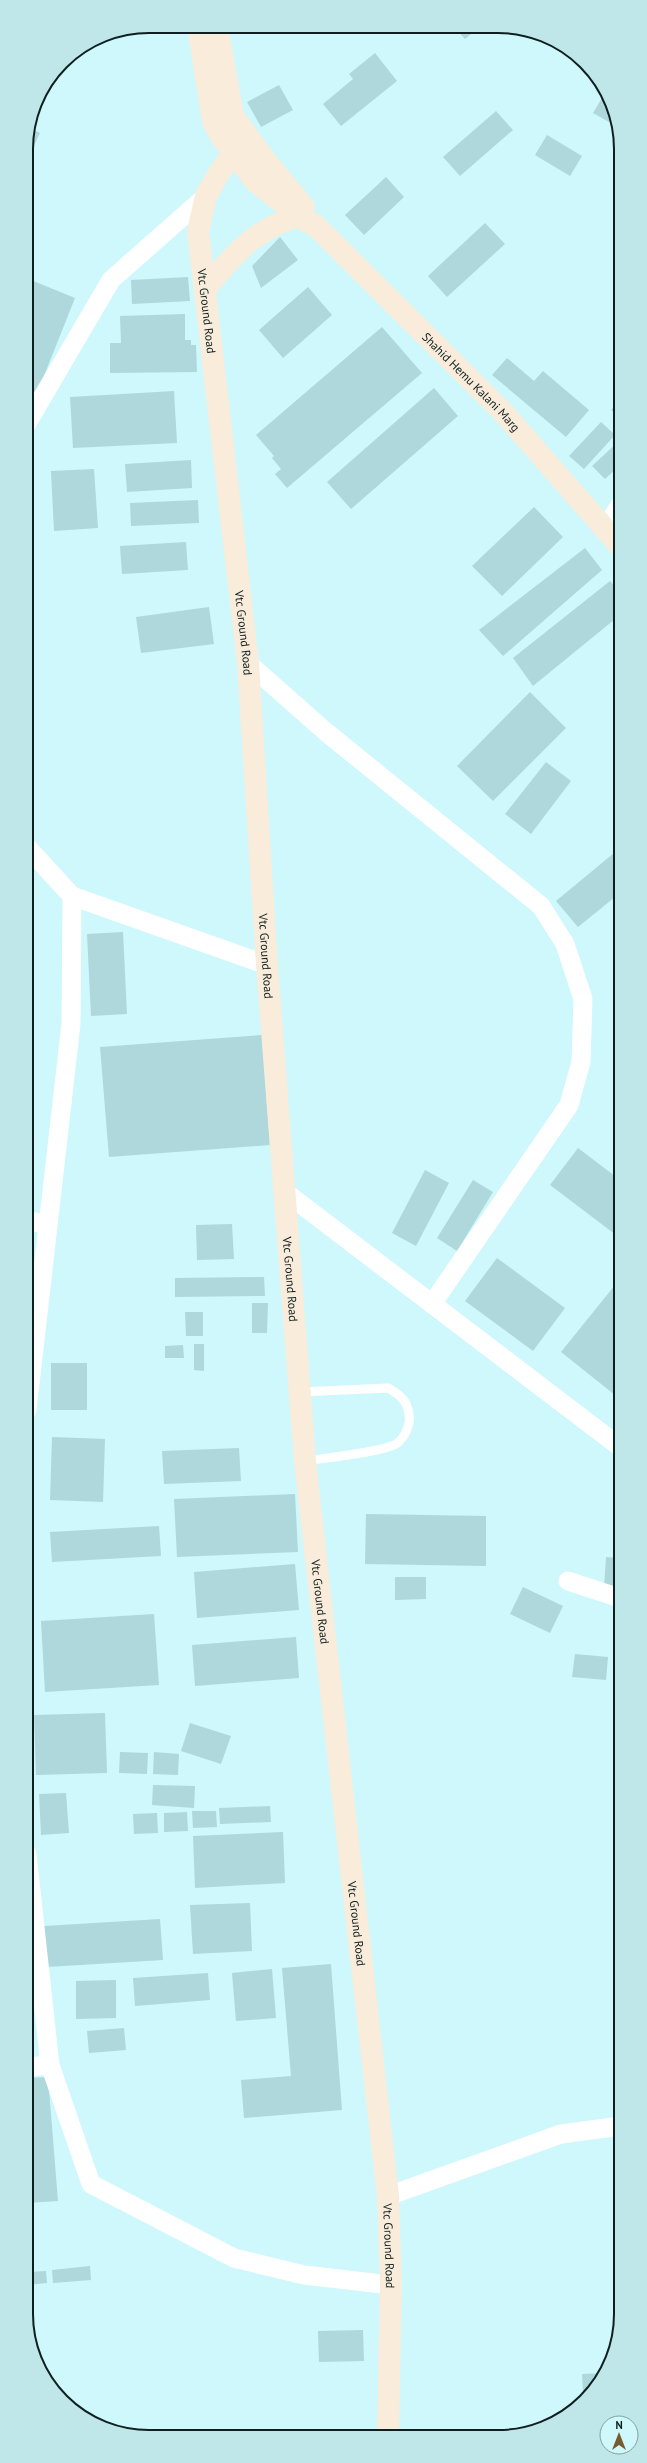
<svg xmlns="http://www.w3.org/2000/svg" width="647" height="2463" viewBox="0 0 647 2463" font-family="'PT Sans',sans-serif">
	<rect width="100%" height="100%" fill="#cef8fb"/>
	<g fill="#aed8db">
		<path d="M455 28H478L465 39Z"/>
		<path d="M375 53 397 81 341 126 323 104 353 79 349 74Z"/>
		<path d="M279 85 293 110 261 127 247 102Z"/>
		<path d="M606 91 614 113 609 122 593 113Z"/>
		<path d="M496 111 513 130 460 176 443 157Z"/>
		<path d="M29 128 40 133 26 162V141Z"/>
		<path d="M547 135 582 156 570 176 535 155Z"/>
		<path d="M386 177 404 197 364 235 345 215Z"/>
		<path d="M485 223 505 244 447 297 428 276Z"/>
		<path d="M280 237 298 260 261 288 252 266Z"/>
		<path d="M188 277 190 301 132 304 131 280Z"/>
		<path d="M26 278 75 298 34 401 26 398Z"/>
		<path d="M308 287 332 315 283 358 259 330Z"/>
		<path d="M185 314V340H191V345H196L197 372 110 373V343H121L120 316Z"/>
		<path d="M382 327 422 373 287 488 275 474 281 469 272 458 274 456 256 435Z"/>
		<path d="M507 358 534 381 543 371 589 410 566 437 492 375Z"/>
		<path d="M434 388 458 416 351 509 327 482Z"/>
		<path d="M174 391 177 443 73 448 70 397Z"/>
		<path d="M620 400V417L611 410Z"/>
		<path d="M601 422 615 435 584 469 569 456Z"/>
		<path d="M620 440V465L605 479 592 466Z"/>
		<path d="M191 460 192 488 127 492 125 464Z"/>
		<path d="M94 469 98 528 54 531 51 471Z"/>
		<path d="M198 500 199 523 131 526 130 503Z"/>
		<path d="M534 507 563 537 502 596 472 566Z"/>
		<path d="M186 542 188 570 122 574 120 546Z"/>
		<path d="M585 548 602 570 503 656 479 630Z"/>
		<path d="M610 581 620 592V615L533 686 513 658Z"/>
		<path d="M209 607 214 644 141 653 136 617Z"/>
		<path d="M530 692 566 728 493 801 457 766Z"/>
		<path d="M546 762 571 781 531 834 505 814Z"/>
		<path d="M620 848V893L578 927 556 901Z"/>
		<path d="M123 932 127 1014 91 1016 87 934Z"/>
		<path d="M262 1035 270 1145 109 1157 100 1047Z"/>
		<path d="M578 1148 620 1180V1238L550 1185Z"/>
		<path d="M425 1170 449 1183 416 1246 392 1233Z"/>
		<path d="M473 1180 493 1192 457 1251 437 1238Z"/>
		<path d="M232 1224 234 1259 197 1260 196 1225Z"/>
		<path d="M497 1258 565 1308 533 1351 465 1301Z"/>
		<path d="M264 1277 265 1296 175 1297V1278Z"/>
		<path d="M619 1280 620 1281V1399L561 1352Z"/>
		<path d="M252 1303H268L267 1333H252Z"/>
		<path d="M185 1312H203V1336H186Z"/>
		<path d="M194 1344H204V1371L194 1370Z"/>
		<path d="M183 1345 184 1358H165V1346Z"/>
		<rect x="51" y="1363" width="36" height="47"/>
		<path d="M52 1437 105 1439 103 1502 50 1500Z"/>
		<path d="M239 1448 241 1481 164 1484 162 1451Z"/>
		<path d="M295 1494 298 1552 177 1557 174 1499Z"/>
		<path d="M366 1514 486 1516V1566L365 1564Z"/>
		<path d="M159 1526 161 1556 52 1562 50 1532Z"/>
		<path d="M606 1557 620 1558V1589L604 1588Z"/>
		<path d="M295 1564 299 1610 197 1618 194 1572Z"/>
		<path d="M395 1577H426V1599L395 1600Z"/>
		<path d="M523 1587 563 1606 550 1633 510 1614Z"/>
		<path d="M154 1614 159 1685 45 1692 41 1621Z"/>
		<path d="M296 1637 299 1678 195 1686 192 1645Z"/>
		<path d="M575 1654 608 1657 606 1680 572 1677Z"/>
		<path d="M105 1713 107 1773 36 1775 34 1715Z"/>
		<path d="M190 1723 231 1736 221 1764 181 1751Z"/>
		<path d="M120 1752 148 1753 147 1774 119 1773Z"/>
		<path d="M154 1752 179 1754 178 1775 153 1774Z"/>
		<path d="M153 1785 195 1786 194 1808 152 1805Z"/>
		<path d="M66 1793 69 1833 41 1835 39 1794Z"/>
		<path d="M270 1806 271 1822 220 1824 219 1808Z"/>
		<path d="M192 1811H216L217 1827 193 1828Z"/>
		<path d="M187 1812 188 1831 164 1832V1813Z"/>
		<path d="M157 1813 158 1833 134 1834 133 1814Z"/>
		<path d="M283 1832 285 1883 195 1888 193 1836Z"/>
		<path d="M250 1903 252 1951 193 1954 190 1905Z"/>
		<path d="M160 1919 163 1960 47 1967 44 1926Z"/>
		<path d="M331 1964 342 2110 244 2118 241 2080 291 2076 282 1968Z"/>
		<path d="M27 1966H31L33 1984H27Z"/>
		<path d="M272 1969 276 2018 236 2021 232 1973Z"/>
		<path d="M208 1973 210 2000 135 2006 133 1978Z"/>
		<path d="M116 1980V2018L76 2019V1981Z"/>
		<path d="M124 2028 126 2050 89 2053 87 2031Z"/>
		<path d="M48 2077 58 2201 27 2203V2078Z"/>
		<path d="M90 2266 91 2280 53 2283 52 2270Z"/>
		<path d="M46 2271 47 2283 27 2285V2272Z"/>
		<path d="M363 2330 364 2361 319 2362 318 2331Z"/>
		<path d="M604 2373 592 2392H583L582 2374Z"/>
		<path d="M565 2416 559 2421 551 2423V2417Z"/>
	</g>
	<g fill="none" stroke-linecap="round" stroke-linejoin="round">
		<path stroke="#fff" stroke-width="9" d="M300 1392 388 1388C400 1395 407 1400 409 1414 411 1424 405 1438 396 1444 383 1452 323 1458 305 1461"/>
		<g stroke="#fff" stroke-width="19">
			<path d="M26 425 111 280 206 196"/>
			<path d="M604 530 620 505"/>
			<path d="M248 663 326 732 541 906 565 944 583 999 581 1062 569 1105 432 1304"/>
			<path d="M27 847 72 896 71 1024 27 1410"/>
			<path d="M72 896 267 965"/>
			<path d="M285 1192 620 1447"/>
			<path d="M27 1221 48 1224"/>
			<path d="M568 1581 620 1598"/>
			<path d="M27 1854 50 2065 91 2184 234 2258 304 2275 391 2285"/>
			<path d="M27 2067 50 2065"/>
			<path d="M388 2196 561 2134 621 2126"/>
		</g>
		<g stroke="#f9ecda" stroke-width="22">
			<path id="s1" d="M198 26 213 121 222 138 256 182 307 222 314 224 502 411 620 546"/>
			<path d="M217 26 233 116 266 161 304 207"/>
			<path id="s2" d="M247 135 219 173 206 196 198 231 248 663 267 965 305 1461 388 2196 391 2285 388 2435"/>
			<path d="M206 288C238 250 251 233 299 215"/>
		</g>
	</g>
	<g text-anchor="middle" dominant-baseline="central" stroke-width="3" stroke-linejoin="round" paint-order="stroke">
		<g font-size="12" fill="#0f1f20" stroke="#cef8fb">
			<text stroke="none"><textPath href="#s2" startOffset="190">Vtc Ground Road</textPath></text>
			<text stroke="none"><textPath href="#s1" startOffset="466">Shahid Hemu Kalani Marg</textPath></text>
			<text stroke="none"><textPath href="#s2" startOffset="514">Vtc Ground Road</textPath></text>
			<text stroke="none"><textPath href="#s2" startOffset="838">Vtc Ground Road</textPath></text>
			<text stroke="none"><textPath href="#s2" startOffset="1162">Vtc Ground Road</textPath></text>
			<text stroke="none"><textPath href="#s2" startOffset="1486">Vtc Ground Road</textPath></text>
			<text stroke="none"><textPath href="#s2" startOffset="1810">Vtc Ground Road</textPath></text>
			<text stroke="none"><textPath href="#s2" startOffset="2134">Vtc Ground Road</textPath></text>
		</g>
	</g>
	<path d="M0 0H647V2463H0ZM149 33H498A116 116 0 0 1 614 149V2314A116 116 0 0 1 498 2430H149A116 116 0 0 1 33 2314V149A116 116 0 0 1 149 33Z" fill="#bfe7e9" fill-rule="evenodd"/>
	<path fill="none" stroke="#0f1f20" stroke-width="2" d="M149 33H498A116 116 0 0 1 614 149V2314A116 116 0 0 1 498 2430H149A116 116 0 0 1 33 2314V149A116 116 0 0 1 149 33Z"/>
	<g transform="translate(619 2435)"><circle r="19" fill="#cef8fb" stroke="#82a1a3"/>
	<path d="M0-3L7 15L0 10L-7 15Z" fill="#775b2e"/>
	<text y="-6" font-size="11" font-weight="bold" text-anchor="middle" fill="#0f1f20">N</text>
	</g>
</svg>
